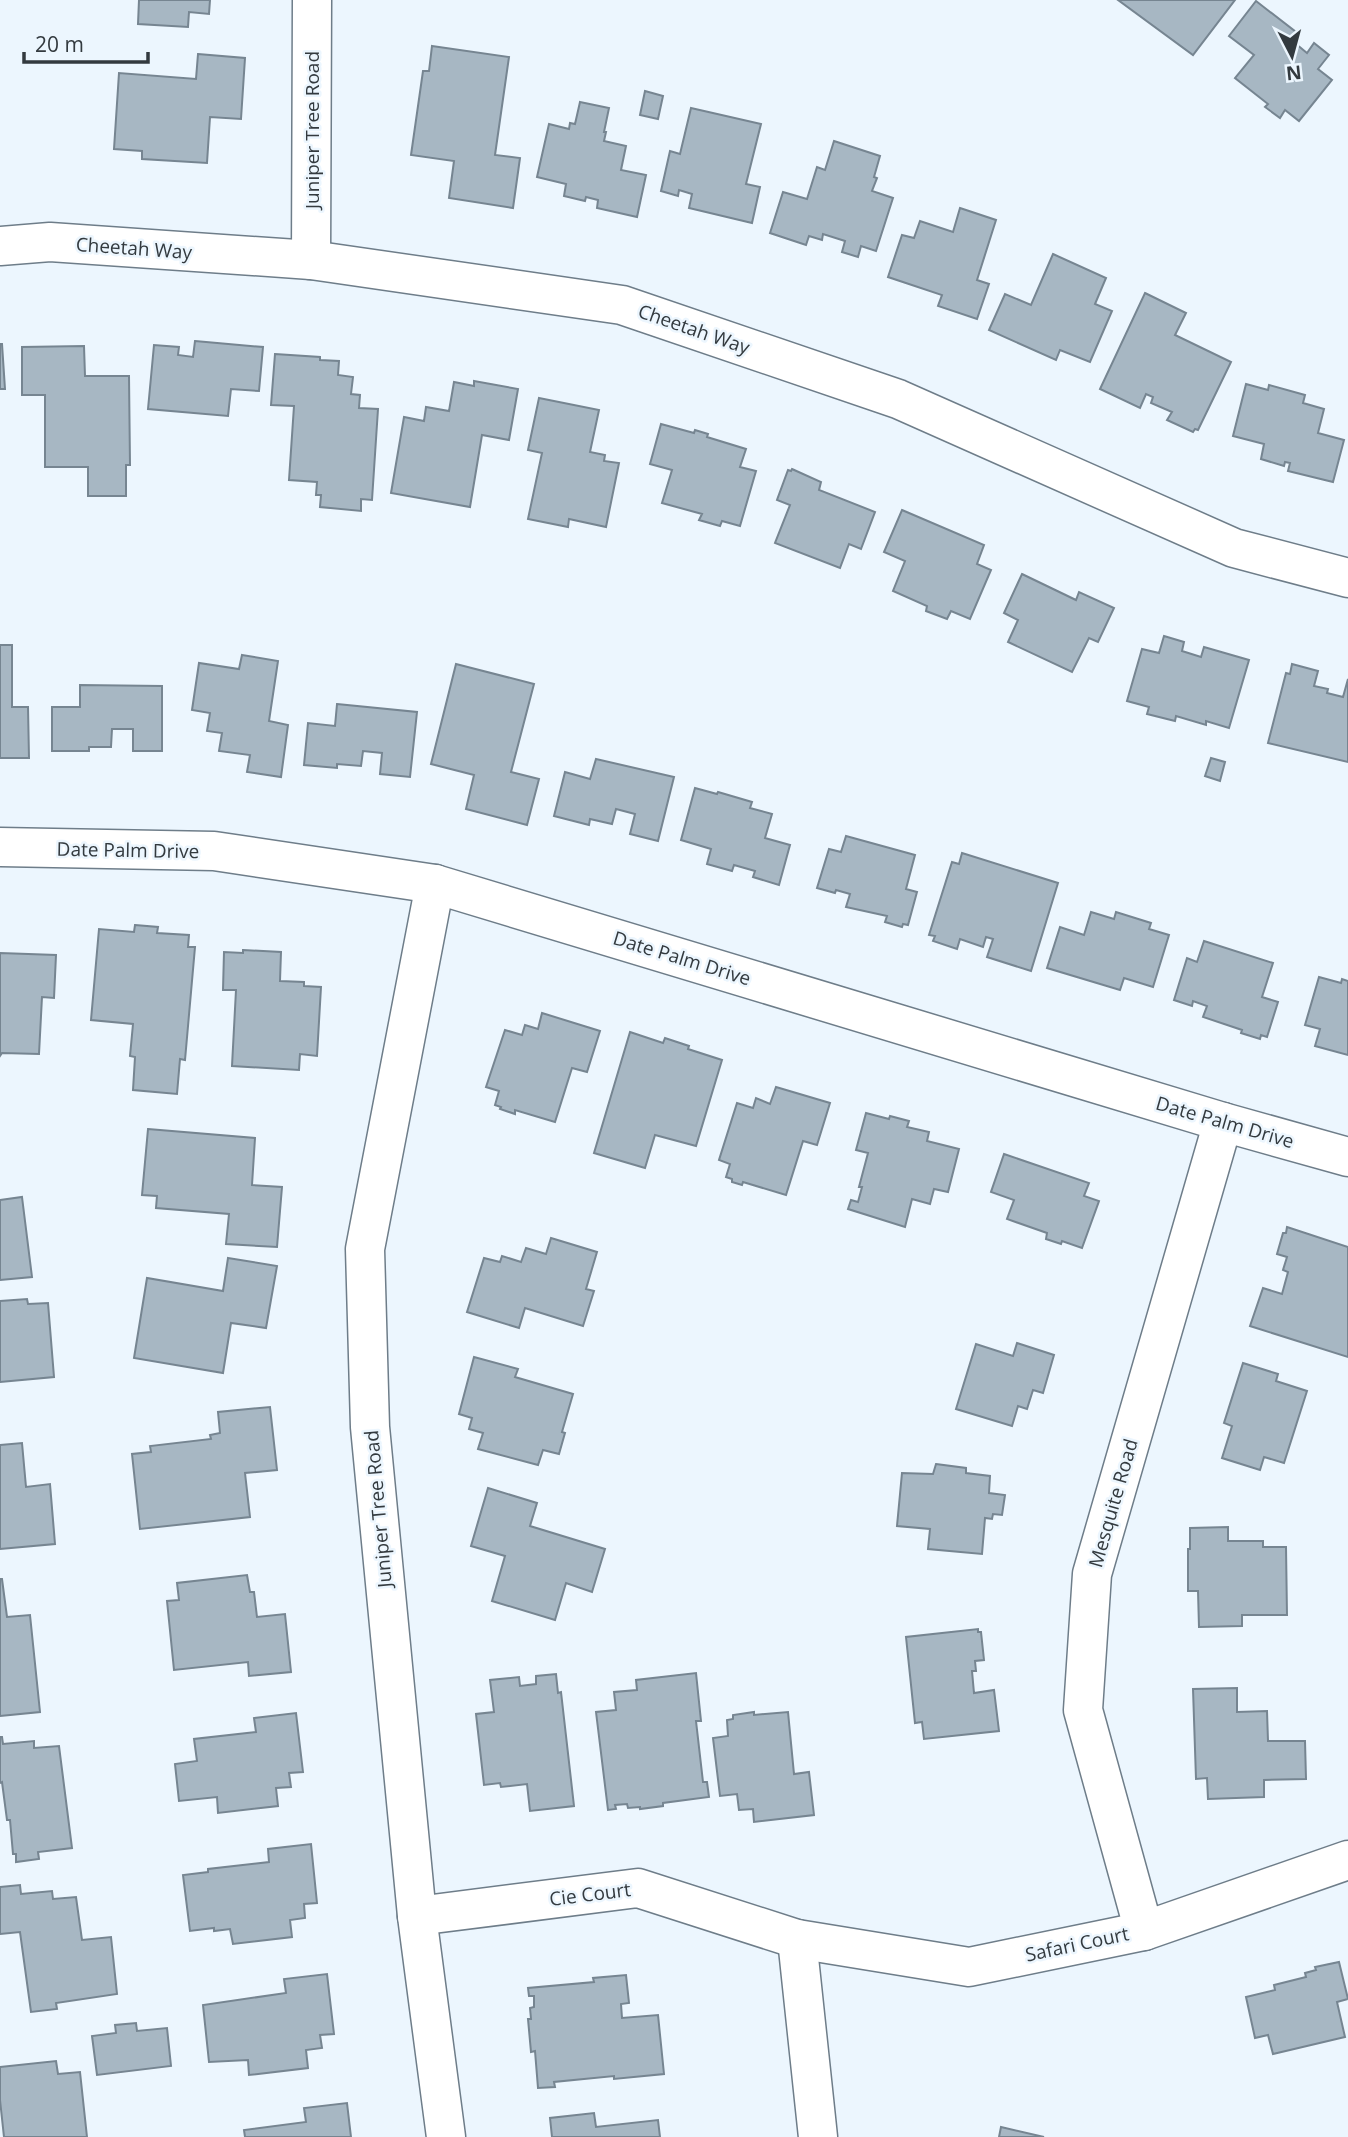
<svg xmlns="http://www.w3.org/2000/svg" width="1348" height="2137" viewBox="0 0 1348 2137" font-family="'Open Sans',sans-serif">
	<rect width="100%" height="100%" fill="#ecf6fe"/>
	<g fill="#a7b7c3" stroke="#768591" stroke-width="2">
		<path d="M139 0H210L209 14 189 12 188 27 138 24Z"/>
		<path d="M1118 0H1235L1193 55Z"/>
		<path d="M1256 1 1296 32 1290 39 1307 53 1314 43 1329 55 1318 69 1332 80 1299 121 1285 110 1280 118 1265 107 1268 104 1235 78 1254 55 1229 36Z"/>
		<path d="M432 46 509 57 495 155 520 158 513 208 449 198 454 161 411 155 423 71H429Z"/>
		<path d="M198 54 245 58 241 119 210 117 207 163 142 159V151L114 149 119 73 196 79Z"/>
		<path d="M645 91 663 96 658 119 640 115Z"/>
		<path d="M580 102 609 108 604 132H606L604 141 626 146 621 170 646 175 637 217 597 208 598 200 586 197 585 201 564 196 566 184 537 177 549 124 569 129 570 123 575 124Z"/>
		<path d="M691 108 761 124 746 184 760 187 752 223 689 208 692 194 679 190 678 196 661 191 670 151 680 154Z"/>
		<path d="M834 141 880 156 874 177 877 178 872 191 893 198 876 251 861 246 858 257 842 252 845 241 823 234 822 240 809 236 806 245 770 233 783 192 807 199 817 167 825 170Z"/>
		<path d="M960 208 996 220 977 280 989 284 977 319 938 306 942 295 888 277 902 235 914 238 920 221 953 232Z"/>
		<path d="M1053 254 1106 278 1095 304 1112 311 1090 362 1060 350 1056 360 989 330 1005 294 1031 305Z"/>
		<path d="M1145 293 1186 313 1175 335 1231 362 1198 430 1195 429 1193 432 1167 420 1172 412 1151 403 1153 397 1146 394 1140 408 1100 389Z"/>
		<path d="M195 341 263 347 259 391 231 389 228 416 148 409 154 345 179 347 178 355 193 357Z"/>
		<path d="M0 344H2L5 389H0Z"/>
		<path d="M84 346 85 376H129L130 465H126V496H88V467H45V395H22V347Z"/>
		<path d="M275 354 320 357V360L339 361 338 375 353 377 351 394 360 395 359 408 378 409 372 500 361 499V511L320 507 321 495H316L317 482 289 480 294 406 271 405Z"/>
		<path d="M474 381 518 389 509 440 482 435 470 507 391 493 404 417 424 421 426 407 449 411 454 382 474 386Z"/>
		<path d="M1246 384 1268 390 1269 385 1305 395 1303 403 1324 409 1318 433 1344 440 1333 482 1288 471 1290 463 1285 462 1284 466 1261 459 1264 444 1233 436Z"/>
		<path d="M539 398 599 410 590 452 605 455 604 461 619 463 606 527 569 519 568 527 528 519 542 453 528 450Z"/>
		<path d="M661 424 694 433 695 430 708 434 707 437 746 449 740 467 756 471 740 526 722 521 720 526 699 520 702 514 662 503 672 470 650 464Z"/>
		<path d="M792 469 821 482 819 490 875 512 861 549 849 544 840 568 775 543 790 505 777 500 788 470 791 471Z"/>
		<path d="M902 510 984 545 977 564 991 570 970 619 951 611 947 619 926 611 927 606 893 591 905 561 884 552Z"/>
		<path d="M1022 574 1076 600 1079 592 1114 608 1098 642 1089 638 1072 672 1008 642 1018 620 1004 613Z"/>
		<path d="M1164 636 1184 642 1182 651 1201 657 1204 647 1249 660 1229 728 1206 721V725L1176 716 1175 721 1147 714 1149 707 1127 701 1142 649 1159 653Z"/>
		<path d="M0 645H12V707H28L29 758H0Z"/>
		<path d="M242 655 278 661 269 721 288 725 281 777 247 772 250 755 219 751 222 733 207 731 210 713 192 710 199 663 239 669Z"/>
		<path d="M456 664 534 684 511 772 539 779 527 825 466 809 474 775 431 764Z"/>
		<path d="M1292 664 1318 671 1314 686 1328 689 1327 693 1343 697 1348 679V762L1268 743 1286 673 1290 674Z"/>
		<path d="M80 685 162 686V751H133V729H112L111 747H89V751H52V707H80Z"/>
		<path d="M337 704 417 712 410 777 380 774 382 753 363 751 361 766 337 764V768L304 765 308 723 335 726Z"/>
		<path d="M1211 758 1225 762 1220 781 1205 776Z"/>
		<path d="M596 759 674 777 658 841 630 834 635 814 616 809 612 824 590 819 589 825 554 816 565 772 590 779Z"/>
		<path d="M695 788 717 794 718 792 752 802 750 808 772 814 765 838 790 845 779 885 753 877 755 871 734 865 732 871 707 864 711 849 681 840Z"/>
		<path d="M846 836 915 855 906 889 917 892 908 925 903 924 902 927 885 922 887 916 846 907 850 894 836 890 835 893 817 888 829 849 841 852Z"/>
		<path d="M962 853 1058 883 1031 971 987 957 993 939 986 937 983 947 960 939 957 949 933 941 935 936 929 935 952 862 959 864Z"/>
		<path d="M1091 912 1114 919 1116 912 1151 923 1149 929 1169 935 1153 987 1124 978 1120 990 1047 968 1060 927 1084 935Z"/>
		<path d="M135 925 158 927 157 933 189 935 188 947H195L185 1060 180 1059 177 1094 133 1090 135 1057 130 1056 133 1024 91 1020 99 929 134 932Z"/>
		<path d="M1204 941 1273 963 1262 997 1278 1002 1267 1037 1261 1035 1260 1039 1241 1033 1242 1030 1203 1017 1207 1006 1193 1001 1192 1006 1174 1000 1187 958 1197 962Z"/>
		<path d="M243 950 281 952 280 981 304 982V986L321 987 317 1056 300 1054 299 1070 232 1066 236 990H223L224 952 243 953Z"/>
		<path d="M0 953 56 955 54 998 42 997 39 1054 2 1053 0 1056Z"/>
		<path d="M1319 977 1341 983 1342 979 1348 981V1055L1315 1046 1320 1029 1305 1025Z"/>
		<path d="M542 1013 600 1031 587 1072 572 1068 555 1122 515 1110V1114L500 1109 501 1107 495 1105 499 1091 486 1087 505 1030 522 1035 525 1025 538 1029Z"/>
		<path d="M630 1032 663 1043 665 1038 689 1046 688 1049 722 1060 696 1146 655 1135 645 1168 594 1153Z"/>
		<path d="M776 1087 830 1103 817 1145 803 1141 786 1195 743 1182 742 1185 732 1182V1179L726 1177 730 1164 719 1160 737 1103 753 1108 756 1098 770 1104Z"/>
		<path d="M866 1113 889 1119 890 1116 909 1121 907 1127 929 1132 927 1141 959 1149 948 1192 934 1189 930 1204 912 1199 905 1227 848 1209 851 1200 858 1202 862 1187H859L868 1153 856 1150Z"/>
		<path d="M148 1129 255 1138 252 1185 282 1187 277 1247 226 1244 229 1214 156 1208 157 1196 142 1195Z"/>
		<path d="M1004 1154 1089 1183 1084 1196 1099 1201 1082 1248 1062 1241 1061 1244 1046 1239 1047 1233 1007 1219 1014 1200 991 1192Z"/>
		<path d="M22 1197 32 1277 0 1280V1200Z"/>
		<path d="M1287 1227 1348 1247V1357L1250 1326 1263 1288 1282 1294 1288 1272 1283 1270 1287 1257 1277 1254 1283 1233H1286Z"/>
		<path d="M551 1238 597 1252 586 1289 594 1291 583 1326 525 1308 519 1328 467 1312 484 1258 500 1262 502 1256 521 1262 526 1248 546 1254Z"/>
		<path d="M228 1258 277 1266 266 1328 231 1323 223 1373 134 1358 147 1278 223 1291Z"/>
		<path d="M27 1299 28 1304 48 1303 54 1377 0 1382V1301Z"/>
		<path d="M1017 1343 1054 1355 1043 1393 1033 1390 1027 1409 1018 1406 1012 1426 956 1409 976 1344 1013 1356Z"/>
		<path d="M474 1357 518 1369 515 1377 573 1394 562 1432 565 1433 559 1454 543 1450 538 1465 478 1449 483 1433 469 1429 472 1418 459 1414Z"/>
		<path d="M1243 1363 1278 1374 1276 1381 1307 1391 1284 1463 1264 1457 1260 1470 1222 1458 1232 1426 1224 1423Z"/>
		<path d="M270 1407 277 1470 245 1473 250 1517 140 1529 132 1454 151 1452 150 1446 211 1439 210 1435 220 1433 218 1412Z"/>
		<path d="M22 1443 26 1487 50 1484 55 1544 0 1549V1445Z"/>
		<path d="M936 1464 966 1468V1473L990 1476 989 1493 1005 1495 1002 1515 993 1514 992 1519 985 1518 982 1554 928 1549 930 1529 897 1526 902 1473 933 1474Z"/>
		<path d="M488 1488 537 1503 530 1526 605 1549 592 1592 566 1583 555 1620 492 1601 505 1556 471 1546Z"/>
		<path d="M1228 1527V1541H1263V1547H1286L1287 1615H1242V1626L1199 1627 1198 1591H1188V1549H1190V1528Z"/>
		<path d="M247 1575 250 1592H254L257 1617 285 1614 291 1672 249 1676 248 1662 174 1670 167 1601 179 1600 177 1583Z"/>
		<path d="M0 1579H2L7 1617 30 1615 40 1712 0 1716Z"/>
		<path d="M978 1629V1632H981L984 1660 975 1661 976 1671H972L974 1693 994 1690 999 1731 924 1739 922 1722 915 1723 906 1637Z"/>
		<path d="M696 1673 701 1721H696L703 1782H707L709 1797 663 1803V1806L640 1809V1807L628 1808 627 1804 615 1805 616 1809 608 1810 596 1712 616 1710 614 1692 637 1690 636 1680Z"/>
		<path d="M556 1674 558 1693 561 1692 574 1806 530 1811 527 1784 501 1787 500 1783 484 1785 476 1714 494 1712 490 1680 519 1677 520 1686 536 1684V1676Z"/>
		<path d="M1237 1688V1712L1267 1711 1268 1741H1305L1306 1779 1264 1780V1797L1208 1799 1207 1778 1196 1779 1193 1689Z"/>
		<path d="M754 1712V1715L788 1712 794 1774 809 1772 814 1815 754 1822 753 1809 739 1810 737 1794 720 1796 713 1738 728 1736 727 1720 733 1719V1715Z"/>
		<path d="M296 1713 303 1772 289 1773 291 1787 276 1788 278 1806 218 1813 217 1797 179 1801 175 1764 197 1761 194 1739 256 1732 254 1718Z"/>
		<path d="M0 1737H2L3 1744 34 1741V1748L59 1746 72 1848 38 1852 39 1859 16 1862V1854H13L10 1820H7L2 1782 0 1783Z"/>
		<path d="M311 1844 317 1903 304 1904 305 1918 290 1920 292 1937 233 1944 230 1929 214 1931V1928L190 1931 183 1875 208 1872V1869L269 1862 268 1849Z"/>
		<path d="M20 1885 21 1894 52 1891 53 1899 76 1897 82 1940 111 1937 117 1994 56 2003 57 2009 31 2012 20 1932 0 1934V1887Z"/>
		<path d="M1339 1962 1348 1999 1337 2002 1345 2037 1273 2054 1268 2035 1255 2038 1246 1997 1275 1990 1274 1985 1306 1977 1305 1973 1316 1970 1315 1967Z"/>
		<path d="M327 1974 334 2034 320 2035 322 2048 306 2050 308 2068 249 2075 248 2060 209 2062 203 2005 286 1993 284 1979Z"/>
		<path d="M626 1975 629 2003 621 2004 622 2018 658 2015 664 2074 614 2079V2076L554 2082 555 2087 538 2088 535 2051 531 2052 528 2019H531L530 2008 534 2007V1996H529L528 1988 594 1982 593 1978Z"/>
		<path d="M136 2023 137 2031 167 2028 171 2066 97 2075 92 2036 116 2033 115 2025Z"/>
		<path d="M56 2061 58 2074 80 2072 87 2137H4L0 2100V2067Z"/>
		<path d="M347 2103 351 2137H245L244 2130 306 2122 304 2108Z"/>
		<path d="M594 2113 596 2127 658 2120 660 2137H552L550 2118Z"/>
		<path d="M1001 2127 1044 2137H999Z"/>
	</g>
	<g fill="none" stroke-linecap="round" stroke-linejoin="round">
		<g stroke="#6e7d89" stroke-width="41">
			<g id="minor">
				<path d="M0 246 50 242 311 260 622 305 898 399 1234 548 1348 578"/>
				<path d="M311 260 312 0"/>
				<path d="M0 847 214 851 435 884 1223 1122 1348 1157"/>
				<path d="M435 884 365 1249 370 1427 417 1916 446 2137"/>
				<path d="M417 1916 638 1888 797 1939 969 1967 1144 1931 1348 1860"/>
				<path d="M1144 1931 1083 1710 1092 1574 1223 1122"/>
				<path d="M797 1939 818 2137"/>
			</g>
		</g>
		<use href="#minor" stroke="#fff" stroke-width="38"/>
	</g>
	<g text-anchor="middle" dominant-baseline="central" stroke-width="5" stroke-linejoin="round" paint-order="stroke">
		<g font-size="19" fill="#333a3f" stroke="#ecf6fe">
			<text transform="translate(312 130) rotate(-90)">Juniper Tree Road</text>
			<text transform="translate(134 248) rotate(4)">Cheetah Way</text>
			<text transform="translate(694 329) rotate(19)">Cheetah Way</text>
			<text transform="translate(128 850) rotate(1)">Date Palm Drive</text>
			<text transform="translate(682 958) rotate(17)">Date Palm Drive</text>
			<text transform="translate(1225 1122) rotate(16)">Date Palm Drive</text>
			<text transform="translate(1113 1503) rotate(-74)">Mesquite Road</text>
			<text transform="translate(378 1509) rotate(-95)">Juniper Tree Road</text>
			<text transform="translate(590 1894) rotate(-7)">Cie Court</text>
			<text transform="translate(1077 1944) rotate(-12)">Safari Court</text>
		</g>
	</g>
	<g transform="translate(1292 56) rotate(174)" stroke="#ecf6fe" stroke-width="5" paint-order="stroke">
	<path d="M0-5L12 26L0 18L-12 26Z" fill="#333a3f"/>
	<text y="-10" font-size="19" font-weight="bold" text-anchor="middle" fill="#333a3f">N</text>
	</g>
	<path d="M24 52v10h124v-10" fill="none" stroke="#333a3f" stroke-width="3.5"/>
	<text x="35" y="52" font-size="21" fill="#333a3f" stroke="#ecf6fe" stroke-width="5" paint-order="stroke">20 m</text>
</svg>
